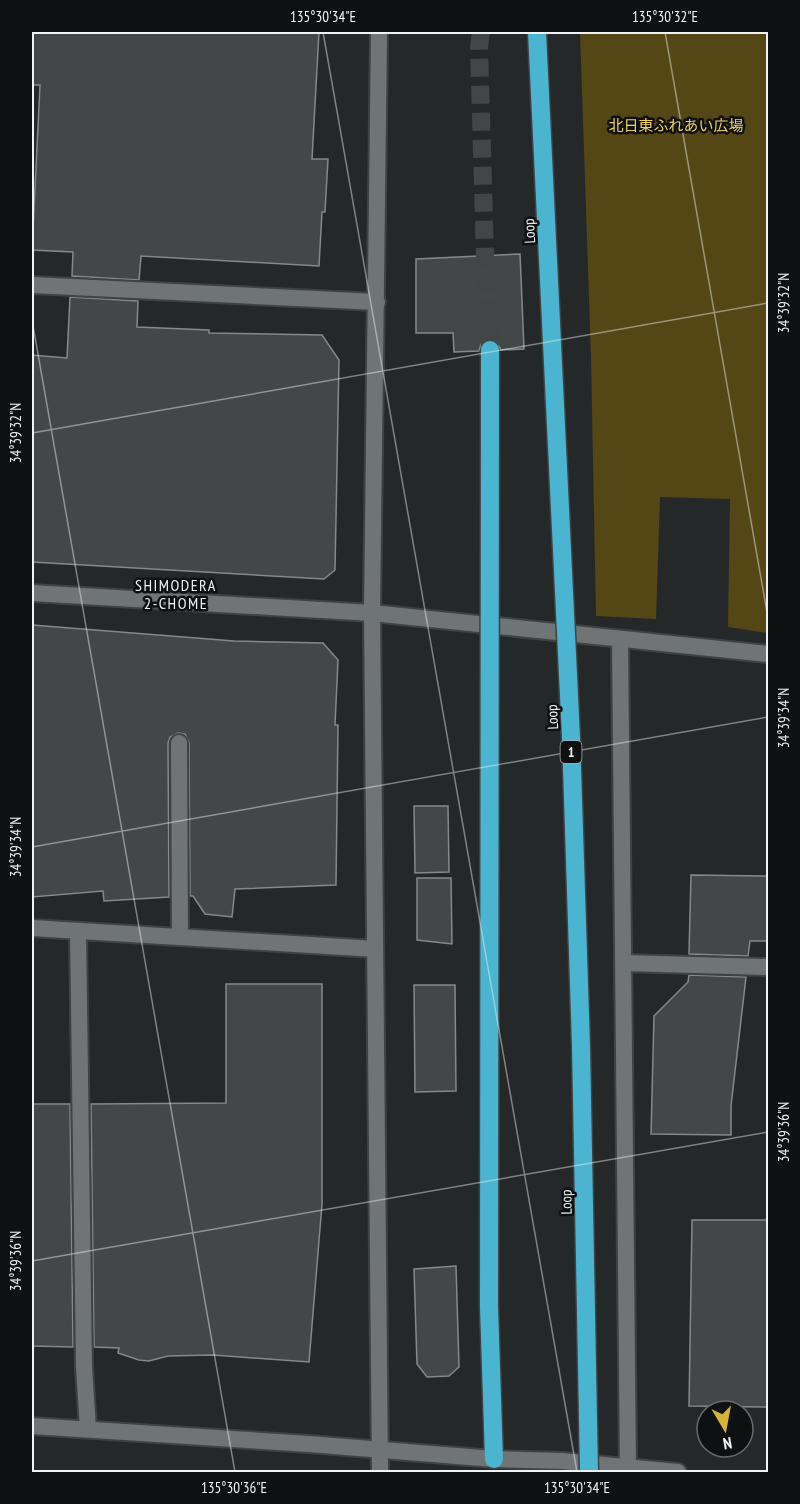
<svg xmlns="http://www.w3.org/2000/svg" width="800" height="1504" viewBox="0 0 800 1504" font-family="'PT Sans Narrow','Noto Sans JP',sans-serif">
	<rect width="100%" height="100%" fill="#242829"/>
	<path fill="#554715" d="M580 32H768V633L728 627 730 499 660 497 656 619 596 616 591 357Z"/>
	<g fill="#434748" stroke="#84898a" stroke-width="1.5">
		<path d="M32 32H319L312 159H328L325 212H322L319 266 141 256 139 280 72 276 73 252 32 250 40 85H32Z"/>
		<path d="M520 254 524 349 501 350 496 341 489 339 481 344 479 351 454 352 453 333H416V259Z"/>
		<path d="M70 297 138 301 137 327 209 330V333L322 335 339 360 335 570 324 579 32 562V355L67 358Z"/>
		<path d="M32 625 234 641 323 643 338 660 335 725H338L336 885 235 889 232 917 205 914 193 896H190L189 743 185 734 178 733 170 737 168 743 169 897 104 901 103 891 32 897Z"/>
		<path d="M414 806H448L449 872 415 873Z"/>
		<path d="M691 875 768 876V941H750L748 956 689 954Z"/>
		<path d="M417 878H451L452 944 417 940Z"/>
		<path d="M689 975 746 977 731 1106V1135L651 1134 654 1016 688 982Z"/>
		<path d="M226 984H322V1204L309 1362 213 1355 168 1356 149 1361 139 1360 118 1353 119 1348 94 1347 91 1104 226 1103Z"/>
		<path d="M414 985H455L456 1091 415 1092Z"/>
		<path d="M32 1104H70L73 1347 32 1346Z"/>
		<path d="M692 1220H768V1407L689 1406Z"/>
		<path d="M456 1266 459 1367 449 1376 427 1377 417 1364 414 1269Z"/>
	</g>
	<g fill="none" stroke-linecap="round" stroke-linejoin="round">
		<path stroke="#434647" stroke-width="18" stroke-dasharray="18 9" stroke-linecap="butt" d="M481 32 479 47 485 256 490 350"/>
		<g stroke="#3f4244" stroke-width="20">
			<g id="minor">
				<path d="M32 285 377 302"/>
				<path d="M32 593 372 613 768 654"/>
				<path d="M620 639 628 1472"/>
				<path d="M179 743 180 937"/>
				<path d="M32 928 375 949"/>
				<path d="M78 931 84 1367 88 1429"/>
				<path d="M624 963 768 967"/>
			</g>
		</g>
		<g stroke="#3f4244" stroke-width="20">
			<g id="tertiary">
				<path d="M379 32 372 613 380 1472"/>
				<path d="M32 1426 309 1444 494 1459 562 1461 678 1472"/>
			</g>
		</g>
		<g stroke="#3f4244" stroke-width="21">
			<path id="motorway" d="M489 1307 494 1459"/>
		</g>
		<use href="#minor" stroke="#6f7475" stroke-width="16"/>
		<use href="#tertiary" stroke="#6f7475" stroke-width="16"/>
		<use href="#motorway" stroke="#4bb4d0" stroke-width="18"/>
		<g stroke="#3f4244" stroke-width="21" stroke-linecap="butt">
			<g id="motorway-bridge">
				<path d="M537 32 571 737 581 1046 589 1472"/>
				<path d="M489 1307 490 350"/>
			</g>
		</g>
		<use href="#motorway-bridge" stroke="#4bb4d0" stroke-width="18"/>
	</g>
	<path fill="none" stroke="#f0f2f3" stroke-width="1.5" stroke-opacity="0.45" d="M323 32 577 1472M665 32 768 618M32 320 235 1472M32 433 768 303M32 847 768 717M32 1261 768 1132"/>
	<g text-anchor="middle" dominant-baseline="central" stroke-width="5" stroke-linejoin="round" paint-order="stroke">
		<rect fill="#0f1011" stroke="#acaeaf" stroke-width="1.5" x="560.5" y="741" width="21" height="22" rx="4.5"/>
		<g font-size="14" font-weight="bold" fill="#f0f2f3">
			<text x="571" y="752">1</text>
		</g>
		<g font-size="15" fill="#f0d064" stroke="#0f1011">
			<text x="676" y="125">北日東ふれあい広場</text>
		</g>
		<g font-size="15" fill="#f0f2f3" stroke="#0f1011">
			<text transform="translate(529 231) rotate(-93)">Loop</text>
			<text transform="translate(552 717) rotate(-93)">Loop</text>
			<text transform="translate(566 1202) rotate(-91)">Loop</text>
		</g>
		<g font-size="16" letter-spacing="1.5" fill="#f0f2f3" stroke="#0f1011">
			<text x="176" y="585">SHIMODERA<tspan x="176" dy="18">2-CHOME</tspan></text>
		</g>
	</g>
	<rect width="800" height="1504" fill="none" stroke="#0f1011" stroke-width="66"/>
	<g transform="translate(725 1429) rotate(170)"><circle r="28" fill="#0f1011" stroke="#696a6b" stroke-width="1.5"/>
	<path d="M0-4.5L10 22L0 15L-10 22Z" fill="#d6b534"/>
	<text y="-9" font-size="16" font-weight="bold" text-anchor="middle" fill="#f0f2f3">N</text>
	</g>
	<rect x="33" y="33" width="734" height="1438" fill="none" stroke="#f0f2f3" stroke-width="2"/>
	<g font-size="15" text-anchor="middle" fill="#f0f2f3">
		<text x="323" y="22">135°30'34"E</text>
		<text x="665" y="22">135°30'32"E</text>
		<text transform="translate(784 303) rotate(-90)" y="5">34°39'32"N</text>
		<text transform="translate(16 433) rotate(-90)" y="5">34°39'32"N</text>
		<text transform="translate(784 718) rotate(-90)" y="5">34°39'34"N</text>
		<text transform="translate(16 847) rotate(-90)" y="5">34°39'34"N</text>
		<text transform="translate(784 1132) rotate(-90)" y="5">34°39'36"N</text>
		<text transform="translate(16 1261) rotate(-90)" y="5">34°39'36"N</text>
		<text x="234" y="1493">135°30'36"E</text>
		<text x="577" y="1493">135°30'34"E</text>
	</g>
</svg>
